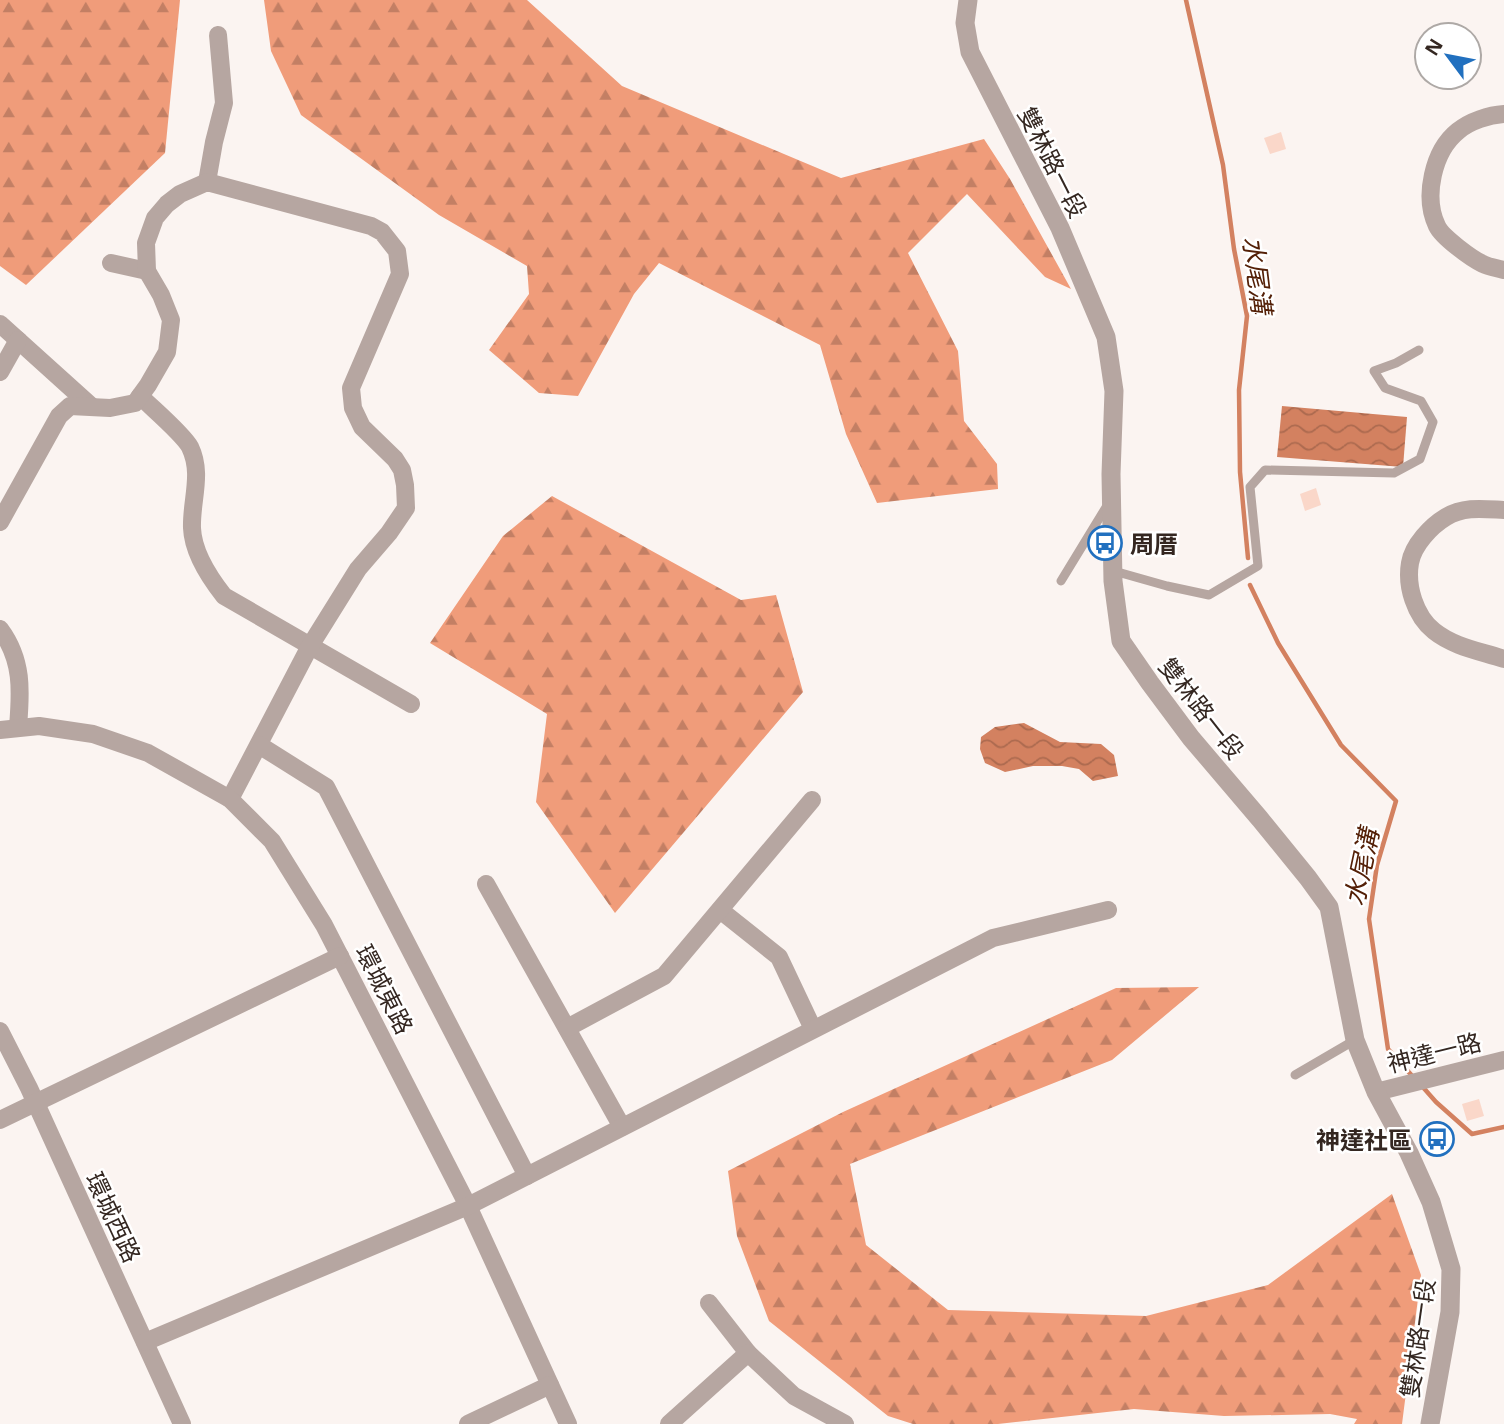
<svg xmlns="http://www.w3.org/2000/svg" width="1504" height="1424" viewBox="0 0 1504 1424" font-family="'Noto Sans','Noto Sans TC',sans-serif">
	<defs>
		<pattern id="forest-firs" width="22" height="20" patternUnits="userSpaceOnUse" patternTransform="scale(1.75)"><rect width="22" height="20" fill="#f09c7a"/><path d="M5 1l3.5 6h-7zM16 11l3.5 6h-7z" fill="#c37f64"/></pattern>
		<pattern id="water-waves" width="16" height="10" patternUnits="userSpaceOnUse" patternTransform="scale(1.75)"><rect width="16" height="10" fill="#d38160"/><path d="M0 5q4-4 8 0t8 0" fill="none" stroke="#ac6a4f"/></pattern>
	</defs>
	<rect width="100%" height="100%" fill="#fbf4f1"/>
	<g fill="url(#forest-firs)">
		<path d="M0 0H180L165 153 26 285 0 266Z"/>
		<path d="M264 0H527L622 86 841 178 984 139 1010 179 1071 289 1045 277 967 194 908 253 958 351 964 421 997 464 998 489 877 503 846 434 820 345 659 263 634 294 578 396 539 393 489 350 529 294 527 266 439 215 301 115 271 51Z"/>
		<path d="M552 496 741 600 776 595 803 692 615 913 536 802 547 714 430 643 503 536Z"/>
		<path d="M1199 987 1112 1060 850 1164 866 1245 948 1310 1146 1316 1268 1285 1392 1194 1421 1275 1402 1424H1354L1357 1419 1330 1414 1224 1416 1134 1409 998 1424H913L888 1416 769 1321 737 1236 728 1171 843 1112 1116 988Z"/>
	</g>
	<g fill="url(#water-waves)">
		<path d="M1282 406 1407 417 1403 467 1277 457Z"/>
		<path d="M1024 723 1060 742 1101 744 1114 755 1118 776 1093 781 1079 769 1062 766H1033L1005 772 985 763 980 749 981 737 995 727Z"/>
	</g>
	<g fill="none" stroke-linecap="round" stroke-linejoin="round">
		<g stroke="#d38160" stroke-width="4.5">
			<path d="M1186 0 1223 165 1234 249 1247 316 1239 390 1240 472 1248 558"/>
			<path d="M1250 585 1278 643 1341 745 1396 801 1377 865 1369 919 1388 1049 1415 1079"/>
			<path d="M1421 1085 1436 1102 1472 1134 1504 1127"/>
		</g>
	</g>
	<g fill="#fad7c9">
		<path d="M1281 132 1286 149 1270 154 1264 138Z"/>
		<path d="M1316 488 1321 505 1305 511 1300 494Z"/>
		<path d="M1479 1099 1484 1116 1467 1121 1462 1104Z"/>
	</g>
	<g fill="none" stroke-linecap="round" stroke-linejoin="round">
		<g stroke="#b6a6a1" stroke-width="9">
			<path d="M1114 571 1167 586 1209 595 1258 566 1250 487 1265 470 1394 473 1420 459 1433 422 1421 401 1385 388 1374 371 1396 363 1419 350"/>
			<path d="M1061 581 1108 504"/>
			<path d="M1295 1075 1355 1040"/>
		</g>
		<g stroke="#b6a6a1" stroke-width="18">
			<path d="M1504 114C1489 115 1470 121 1458 131 1433 151 1423 197 1437 226 1442 237 1472 259 1483 264 1489 267 1497 268 1504 270"/>
			<path d="M207 182 214 142 224 103 218 35"/>
			<path d="M111 263 147 271"/>
			<path d="M0 324 91 406"/>
			<path d="M0 372 18 340"/>
			<path d="M140 396C152 408 183 434 190 447 203 474 191 500 192 528 193 553 209 577 224 596L411 704"/>
			<path d="M1504 510C1484 509 1464 506 1446 517 1431 526 1413 545 1410 563 1406 586 1415 616 1434 631 1454 647 1480 651 1504 659"/>
			<path d="M0 522 59 416 70 406 110 408 135 403 148 385 167 352 171 320 161 295 147 271 146 243 155 218 167 204 180 194 207 182 371 226 382 232 397 251 400 274 351 388 353 408 362 427 395 459 402 470 405 485 406 508 389 533 358 569 310 646 230 799"/>
			<path d="M0 629C23 660 21 691 18 727"/>
			<path d="M0 730 39 726 93 734 148 753 230 799 272 841 324 925 468 1206 568 1424"/>
			<path d="M259 745 326 787 527 1176"/>
			<path d="M486 884 622 1127"/>
			<path d="M720 910 779 957 813 1029"/>
			<path d="M567 1028 664 976 812 800"/>
			<path d="M0 1031 29 1088 182 1424"/>
			<path d="M1376 1092 1504 1060"/>
			<path d="M0 1120 340 956"/>
			<path d="M709 1303 748 1353 794 1396 845 1424"/>
			<path d="M145 1342 468 1206 993 938 1108 910"/>
			<path d="M468 1424 550 1385"/>
			<path d="M669 1424 748 1353"/>
		</g>
		<path stroke="#b6a6a1" stroke-width="19" d="M968 0 965 23 970 52 1060 228 1106 337 1114 391 1111 474 1113 581 1121 641 1150 683 1191 738 1260 819 1308 878 1329 907 1355 1040 1376 1092 1409 1153 1431 1202 1451 1269 1450 1312 1430 1424"/>
	</g>
	<defs>
		<g id="bus-ring" transform="scale(1.75)"><circle r="9.5" fill="#fff" stroke="#2170bf" stroke-width="1.5"/><path d="M-5-6H5V4H4V6H2V4H-2V6H-4V4H-5ZM-3.5-4V0h7V-4ZM-3.5 1.2v1.5H-2V1.2ZM2 1.2v1.5H3.5V1.2Z" fill="#2170bf"/></g>
	</defs>
	<g fill-rule="evenodd">
		<use href="#bus-ring" x="1105" y="543"/>
		<use href="#bus-ring" x="1437" y="1139"/>
	</g>
	<g text-anchor="middle" dominant-baseline="central" stroke-width="5" stroke-linejoin="round" paint-order="stroke">
		<g font-size="24" fill="#342721" stroke="#fff">
			<text transform="translate(1053 162) rotate(63)">雙林路一段</text>
			<text transform="translate(1202 708) rotate(52)">雙林路一段</text>
			<text transform="translate(385 989) rotate(63)">環城東路</text>
			<text transform="translate(1434 1052) rotate(-14)">神達一路</text>
			<text transform="translate(114 1217) rotate(65)">環城西路</text>
			<text transform="translate(1417 1338) rotate(-82)">雙林路一段</text>
		</g>
		<g font-size="24" font-weight="bold" fill="#342721" stroke="#fff" text-anchor="start">
			<text x="1130" y="543">周厝</text>
			<text x="1412" y="1139" text-anchor="end">神達社區</text>
		</g>
		<g font-size="26" font-style="italic" fill="#542007" stroke="#fff">
			<text transform="translate(1258 275) rotate(83)">水尾溝</text>
			<text transform="translate(1361 867) rotate(-78)">水尾溝</text>
		</g>
	</g>
	<g transform="translate(1448 56) rotate(302)"><circle r="33" fill="#ffffff" stroke="#aea9a6" stroke-width="2"/>
	<path d="M0-5L12 26L0 18L-12 26Z" fill="#2170bf"/>
	<text y="-10" font-size="19" font-weight="bold" text-anchor="middle" fill="#342721">N</text>
	</g>
</svg>
